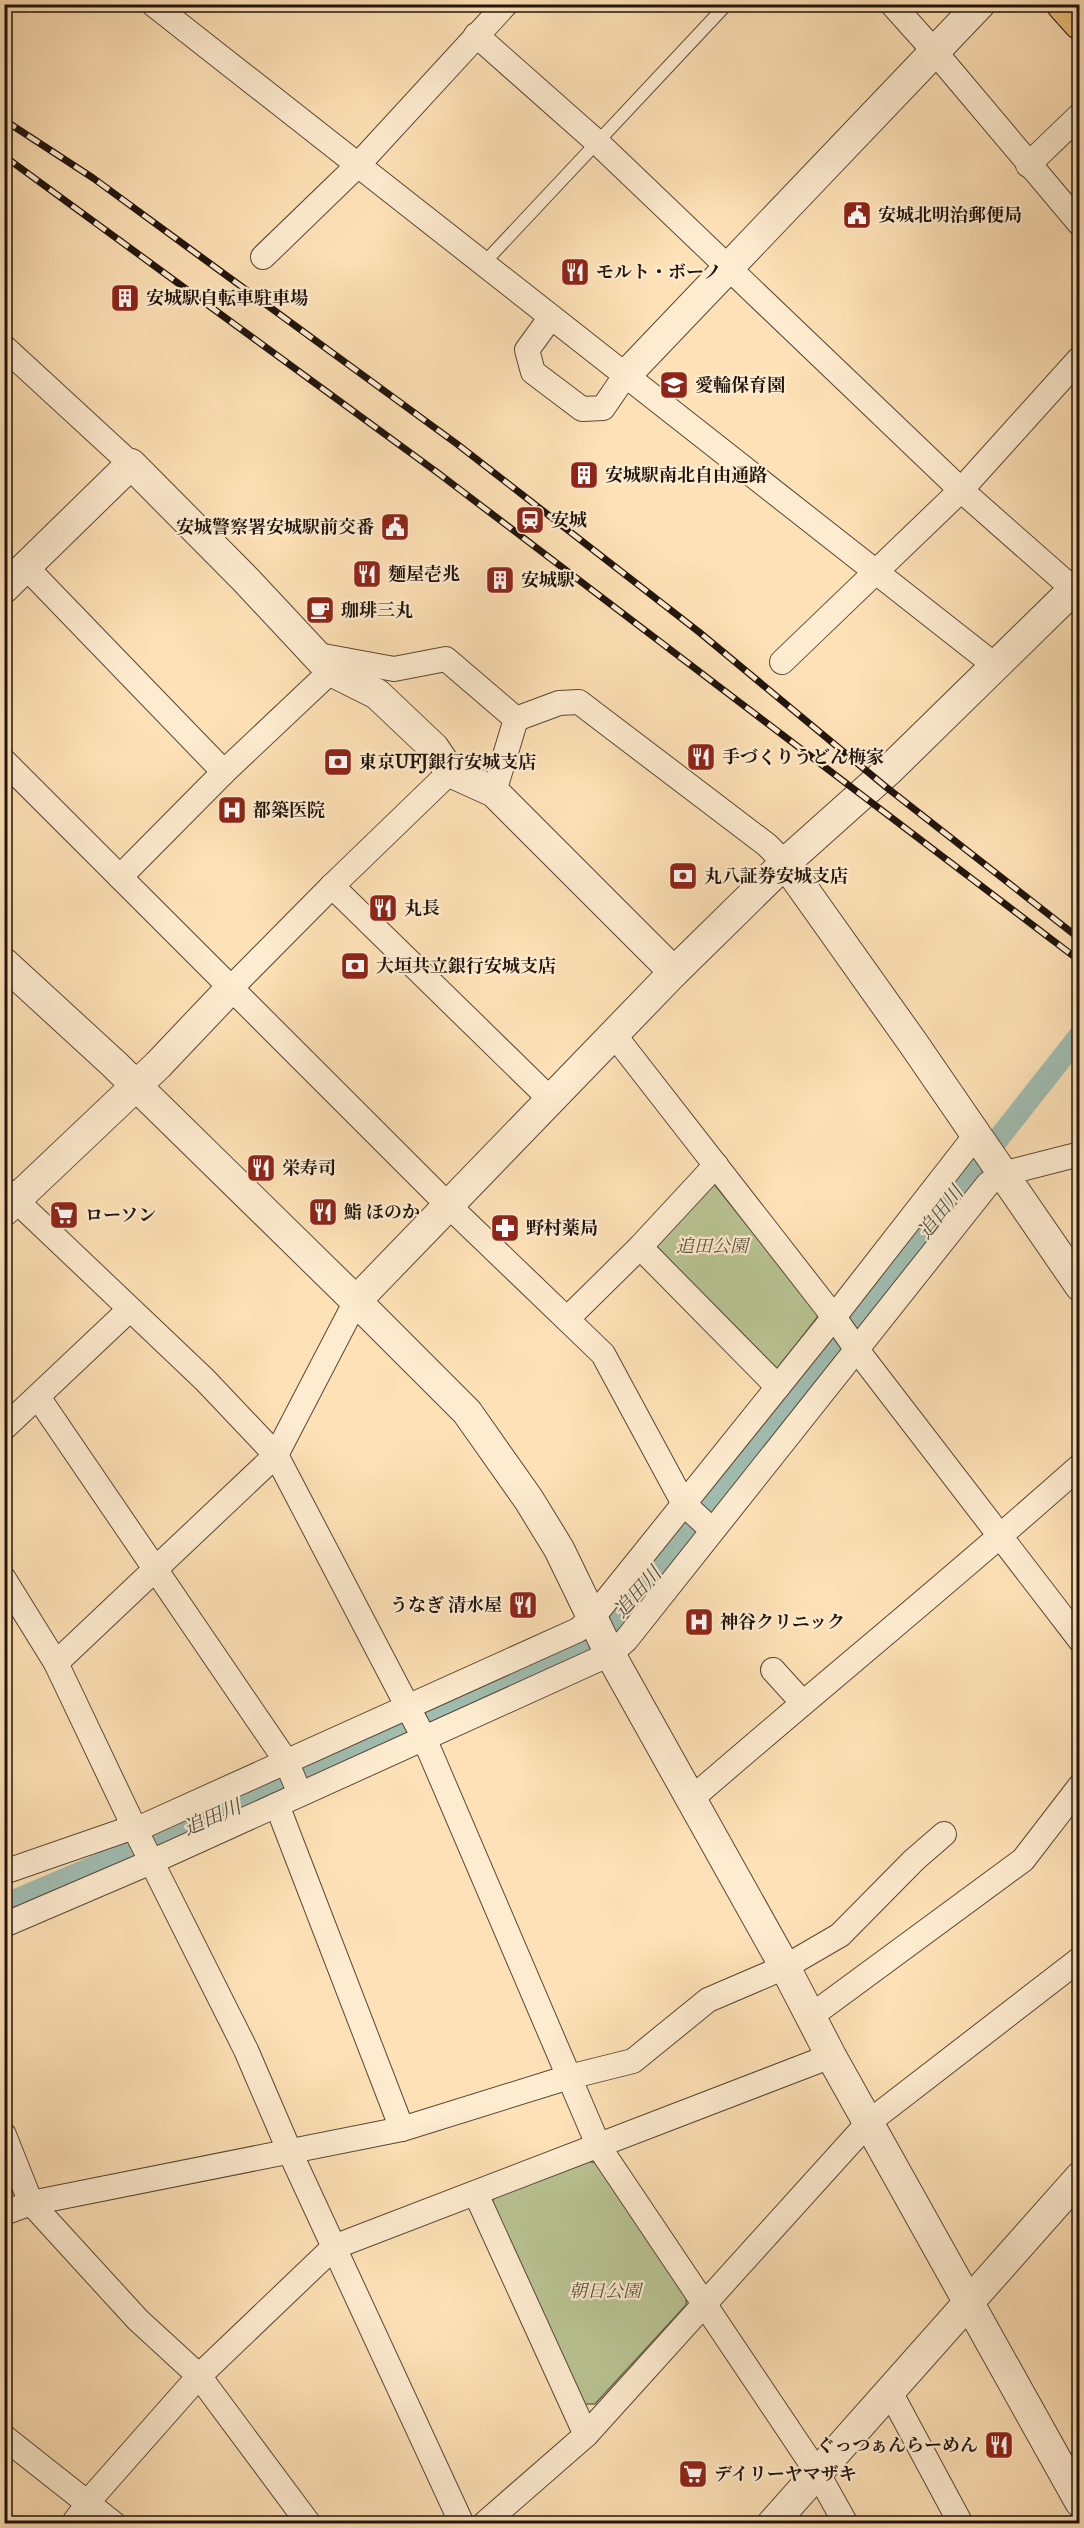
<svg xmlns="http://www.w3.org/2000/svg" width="1084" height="2528" viewBox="0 0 1084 2528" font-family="'IM FELL Great Primer','Noto Serif JP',serif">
	<rect width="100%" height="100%" fill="#fee1b6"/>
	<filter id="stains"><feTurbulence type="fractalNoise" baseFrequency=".00333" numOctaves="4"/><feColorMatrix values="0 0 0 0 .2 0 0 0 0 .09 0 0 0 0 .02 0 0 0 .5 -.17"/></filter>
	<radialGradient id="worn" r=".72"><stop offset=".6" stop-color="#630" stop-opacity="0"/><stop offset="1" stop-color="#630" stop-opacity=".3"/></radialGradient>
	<g fill="#b9c493" stroke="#6c6c50" stroke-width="1.5">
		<path d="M714 1184 819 1315 777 1370 653 1245Z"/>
		<path d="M585 2161 598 2163 687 2292 686 2305 595 2404H584L491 2205 494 2197Z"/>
	</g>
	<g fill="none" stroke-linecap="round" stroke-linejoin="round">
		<path stroke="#a0bdb1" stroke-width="22" d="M4 1905 389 1741 579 1652 634 1601 1080 1035"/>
		<g stroke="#584737" stroke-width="14">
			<path id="service" d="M483 264 727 4"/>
		</g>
		<g stroke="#584737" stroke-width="26">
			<g id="minor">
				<path d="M153 4 997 667"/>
				<path d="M892 4 935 52 1080 224"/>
				<path d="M476 35 598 143 961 490 1080 595"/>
				<path d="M1028 165 1080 115"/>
				<path d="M263 257 357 166 506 4"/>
				<path d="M551 317 527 350 533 372 582 409 603 408 625 376"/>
				<path d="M4 347 131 464"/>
				<path d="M26 567 224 772"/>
				<path d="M318 655 394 669 446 659 516 719 494 792"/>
				<path d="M782 662 961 490 1080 358"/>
				<path d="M516 719 559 703 579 702 767 845 785 863"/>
				<path d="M4 761 448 1205 603 1354 684 1504 712 1530"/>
				<path d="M120 877 224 772 331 671"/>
				<path d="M332 886 551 1100"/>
				<path d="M232 987 332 886 450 772"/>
				<path d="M615 1036 834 1317 857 1350 1080 1640"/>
				<path d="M4 1189 205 1380 276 1455 424 1738 599 2147 817 2472 846 2524"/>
				<path d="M640 1247 778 1387"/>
				<path d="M567 1319 640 1247 716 1165"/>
				<path d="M38 1397 286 1761 300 1794"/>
				<path d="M4 1428 129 1310"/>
				<path d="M4 1579 56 1663 134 1827 246 2050 289 2150 462 2524"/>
				<path d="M56 1663 276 1455 356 1301"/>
				<path d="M773 1670 802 1702"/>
				<path d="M690 1800C819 1688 952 1580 1080 1466"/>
				<path d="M277 1805 402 2129"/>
				<path d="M4 1872 134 1827 146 1825 578 1630 593 1617 834 1317 976 1135"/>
				<path d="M4 1925 151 1862 610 1654 626 1640 988 1184 1002 1174 1080 1154"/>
				<path d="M811 2016 1023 1860 1080 1786"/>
				<path d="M4 2135 31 2203 138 2320 199 2376 309 2524"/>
				<path d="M476 2194 586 2435"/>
				<path d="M4 2213 31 2203 402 2129 569 2077 633 2061 708 2000 785 1967 840 1935 914 1860 944 1834"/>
				<path d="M889 2390 961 2524"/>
				<path d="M4 2437 114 2524"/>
				<path d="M73 2524 94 2495 199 2376 334 2247 831 2056"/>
				<path d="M484 2524 586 2435 869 2122 1080 1959"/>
			</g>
		</g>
		<g stroke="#584737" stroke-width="32">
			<g id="tertiary">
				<path d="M625 376 980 4"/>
				<path d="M4 588 131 464 246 580 331 671 377 694 434 748 450 772 494 792 674 972"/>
				<path d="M785 863 913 1043 1080 1286"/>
				<path d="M4 963 114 1064 356 1301 467 1412 529 1500 559 1549 610 1654 785 1967 831 2056 1080 2502"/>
				<path d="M4 1211 158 1065 232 987"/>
				<path d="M356 1301 674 972 785 863 889 770 1080 583"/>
				<path d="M772 2524 1080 2177"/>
			</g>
		</g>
		<g stroke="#20140d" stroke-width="35">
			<path id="primary" d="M1063 4 1080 23"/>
		</g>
		<use href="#service" stroke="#feecd0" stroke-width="12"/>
		<use href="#minor" stroke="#feecd0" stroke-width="24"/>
		<use href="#tertiary" stroke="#feecd0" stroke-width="30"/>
		<use href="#primary" stroke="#efc07b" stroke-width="33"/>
		<g stroke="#20140d" stroke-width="7">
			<g id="rail">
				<path d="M4 120 93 178 457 444 699 632 886 787 1080 939"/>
				<path d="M4 156 438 473 1080 961"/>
			</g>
		</g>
		<use href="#rail" stroke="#feecd0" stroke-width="4.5" stroke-dasharray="14" stroke-linecap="butt"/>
	</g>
	<defs>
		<g id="civic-square" transform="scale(1.5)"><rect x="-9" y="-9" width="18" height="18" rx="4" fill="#8f2418" stroke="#feecd0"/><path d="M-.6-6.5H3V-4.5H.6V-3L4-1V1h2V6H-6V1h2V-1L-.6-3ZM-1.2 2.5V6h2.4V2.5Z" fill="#fff"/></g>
		<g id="restaurant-square" transform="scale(1.5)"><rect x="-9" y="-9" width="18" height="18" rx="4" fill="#8f2418" stroke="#feecd0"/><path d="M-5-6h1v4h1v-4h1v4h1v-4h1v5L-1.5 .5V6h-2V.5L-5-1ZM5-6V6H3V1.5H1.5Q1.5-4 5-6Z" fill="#fff"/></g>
		<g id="building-square" transform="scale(1.5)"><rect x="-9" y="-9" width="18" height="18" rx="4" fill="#8f2418" stroke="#feecd0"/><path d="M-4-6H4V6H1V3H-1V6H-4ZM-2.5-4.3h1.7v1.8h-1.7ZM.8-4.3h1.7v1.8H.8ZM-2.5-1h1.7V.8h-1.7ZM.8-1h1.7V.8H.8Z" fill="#fff"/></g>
		<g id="school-square" transform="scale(1.5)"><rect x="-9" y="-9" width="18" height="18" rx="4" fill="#8f2418" stroke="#feecd0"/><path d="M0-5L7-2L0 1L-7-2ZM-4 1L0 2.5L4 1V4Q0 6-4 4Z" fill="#fff"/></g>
		<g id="station-square" transform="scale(1.5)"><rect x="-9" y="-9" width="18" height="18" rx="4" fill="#8f2418" stroke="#feecd0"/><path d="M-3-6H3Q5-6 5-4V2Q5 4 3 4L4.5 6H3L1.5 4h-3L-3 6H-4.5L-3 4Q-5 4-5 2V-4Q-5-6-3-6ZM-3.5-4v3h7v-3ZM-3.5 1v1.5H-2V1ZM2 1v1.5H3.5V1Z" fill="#fff"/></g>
		<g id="cafe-square" transform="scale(1.5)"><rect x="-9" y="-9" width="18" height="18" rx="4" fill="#8f2418" stroke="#feecd0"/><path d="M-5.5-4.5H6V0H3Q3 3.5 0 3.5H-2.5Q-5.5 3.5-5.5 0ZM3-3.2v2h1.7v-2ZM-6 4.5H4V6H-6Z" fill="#fff"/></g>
		<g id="bank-square" transform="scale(1.5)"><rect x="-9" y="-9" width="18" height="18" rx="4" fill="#8f2418" stroke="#feecd0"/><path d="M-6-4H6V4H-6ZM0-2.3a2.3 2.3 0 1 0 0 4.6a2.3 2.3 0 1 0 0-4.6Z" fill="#fff"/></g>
		<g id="hospital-square" transform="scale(1.5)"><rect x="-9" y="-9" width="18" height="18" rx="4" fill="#8f2418" stroke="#feecd0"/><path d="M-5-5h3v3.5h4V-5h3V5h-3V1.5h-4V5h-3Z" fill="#fff"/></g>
		<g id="supermarket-square" transform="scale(1.5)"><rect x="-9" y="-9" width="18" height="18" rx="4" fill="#8f2418" stroke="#feecd0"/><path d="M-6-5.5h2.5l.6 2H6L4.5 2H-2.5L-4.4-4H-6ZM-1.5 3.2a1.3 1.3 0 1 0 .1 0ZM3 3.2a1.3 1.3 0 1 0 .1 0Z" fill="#fff"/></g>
		<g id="pharmacy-square" transform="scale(1.5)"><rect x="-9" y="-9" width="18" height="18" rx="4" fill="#8f2418" stroke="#feecd0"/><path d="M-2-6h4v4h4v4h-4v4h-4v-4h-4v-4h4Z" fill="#fff"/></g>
	</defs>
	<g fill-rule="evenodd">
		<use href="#civic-square" x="857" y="215"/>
		<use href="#restaurant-square" x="575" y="272"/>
		<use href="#building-square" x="125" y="298"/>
		<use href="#school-square" x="674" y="385"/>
		<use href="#building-square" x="584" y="475"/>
		<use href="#station-square" x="530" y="520"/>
		<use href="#civic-square" x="395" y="527"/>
		<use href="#restaurant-square" x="367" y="574"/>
		<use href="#building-square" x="500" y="580"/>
		<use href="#cafe-square" x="320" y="610"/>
		<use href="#restaurant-square" x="701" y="757"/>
		<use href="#bank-square" x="338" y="762"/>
		<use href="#hospital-square" x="232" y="810"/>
		<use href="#bank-square" x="683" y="876"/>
		<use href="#restaurant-square" x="383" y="908"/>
		<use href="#bank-square" x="355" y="966"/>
		<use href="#restaurant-square" x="261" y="1168"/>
		<use href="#restaurant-square" x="323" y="1212"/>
		<use href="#supermarket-square" x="64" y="1215"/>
		<use href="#pharmacy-square" x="505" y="1228"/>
		<use href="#restaurant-square" x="523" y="1605"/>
		<use href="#hospital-square" x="699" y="1622"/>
		<use href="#restaurant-square" x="999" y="2445"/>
		<use href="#supermarket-square" x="693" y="2474"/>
	</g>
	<g text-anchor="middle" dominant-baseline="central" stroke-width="4.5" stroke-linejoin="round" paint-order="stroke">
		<g font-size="18" font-weight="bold" fill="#20140d" stroke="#feecd0" text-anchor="start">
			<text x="878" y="215">安城北明治郵便局</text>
			<text x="596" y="272">モルト・ボーノ</text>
			<text x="146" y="298">安城駅自転車駐車場</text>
			<text x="695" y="385">愛輪保育園</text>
			<text x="605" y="475">安城駅南北自由通路</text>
			<text x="551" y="520">安城</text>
			<text x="374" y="527" text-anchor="end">安城警察署安城駅前交番</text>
			<text x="388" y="574">麵屋壱兆</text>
			<text x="521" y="580">安城駅</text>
			<text x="341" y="610">珈琲三丸</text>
			<text x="722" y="757">手づくりうどん梅家</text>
			<text x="359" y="762">東京UFJ銀行安城支店</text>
			<text x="253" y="810">都築医院</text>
			<text x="704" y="876">丸八証券安城支店</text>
			<text x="404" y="908">丸長</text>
			<text x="376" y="966">大垣共立銀行安城支店</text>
			<text x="282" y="1168">栄寿司</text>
			<text x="344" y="1212">鮨 ほのか</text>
			<text x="85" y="1215">ローソン</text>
			<text x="526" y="1228">野村薬局</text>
			<text x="502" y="1605" text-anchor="end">うなぎ 清水屋</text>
			<text x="720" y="1622">神谷クリニック</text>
			<text x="978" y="2445" text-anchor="end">ぐっつぁんらーめん</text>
			<text x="714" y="2474">デイリーヤマザキ</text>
		</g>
		<g font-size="18" font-style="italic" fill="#56523c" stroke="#feecd0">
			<text x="712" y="1246">追田公園</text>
			<text x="605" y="2291">朝日公園</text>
		</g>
		<g font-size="20" font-style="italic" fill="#4d4f46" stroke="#feecd0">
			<text transform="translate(940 1212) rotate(-52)">追田川</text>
			<text transform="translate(637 1592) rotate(-48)">追田川</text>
			<text transform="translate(212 1817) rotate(-23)">追田川</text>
		</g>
	</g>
	<rect width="1084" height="2528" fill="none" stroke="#fee1b6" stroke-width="24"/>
	<rect x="6" y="6" width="1072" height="2516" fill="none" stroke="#20140d" stroke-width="3"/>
	<rect x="12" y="12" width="1060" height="2504" fill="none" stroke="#20140d" stroke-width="1.5"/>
	<rect width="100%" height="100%" filter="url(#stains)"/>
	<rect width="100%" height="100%" fill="url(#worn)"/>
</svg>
